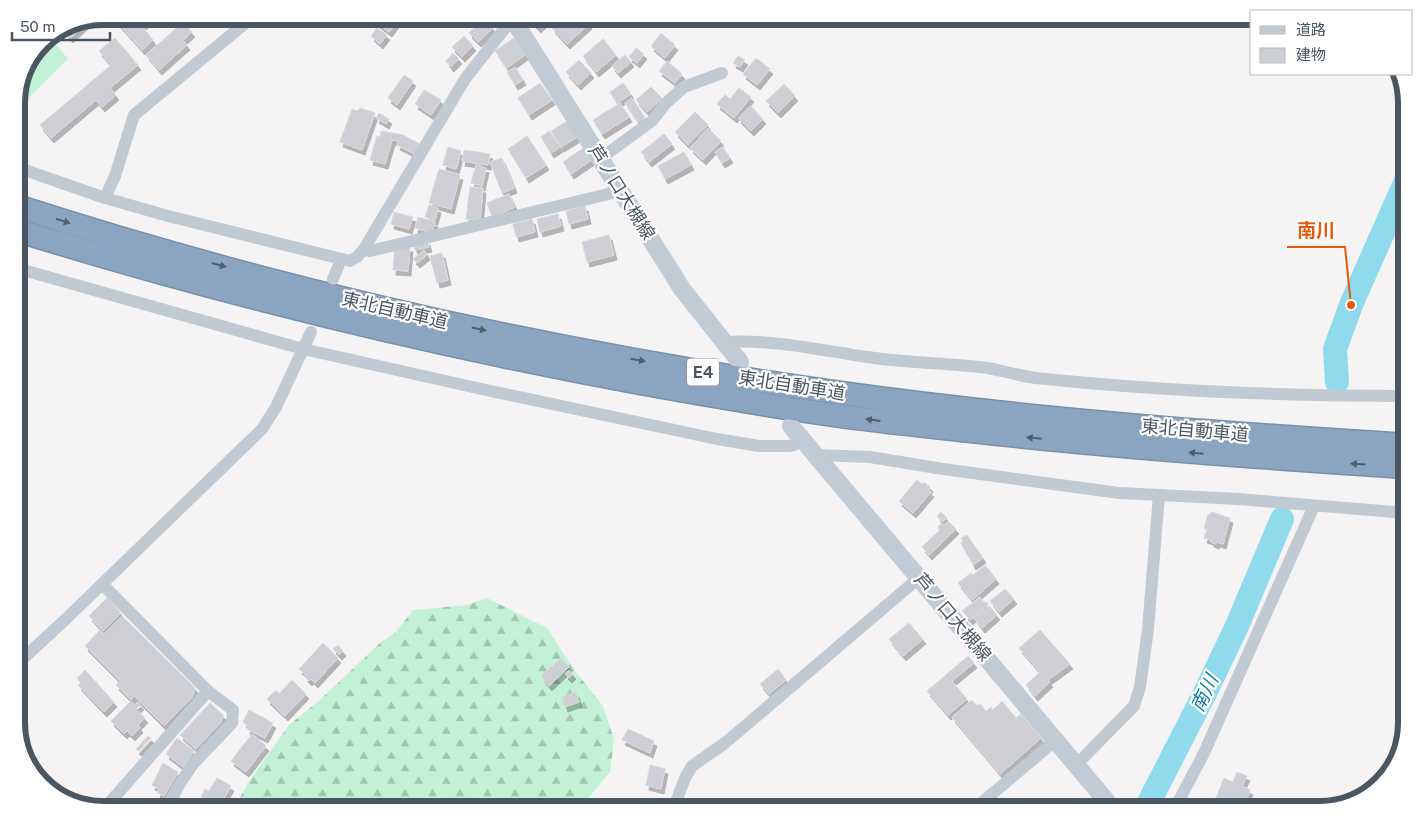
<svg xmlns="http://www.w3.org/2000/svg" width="1423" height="826" viewBox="0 0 1423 826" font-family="'Public Sans','Noto Sans JP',sans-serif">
	<defs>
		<pattern id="forest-firs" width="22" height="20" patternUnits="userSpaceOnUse" patternTransform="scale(1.25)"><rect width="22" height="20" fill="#c3f1d5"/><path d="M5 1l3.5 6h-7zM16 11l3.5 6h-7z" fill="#a0c6b0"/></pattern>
		<filter id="shadow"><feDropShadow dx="3" dy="5" stdDeviation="0" flood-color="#0004"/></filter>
	</defs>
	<rect width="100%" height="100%" fill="#f5f3f3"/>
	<path fill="url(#forest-firs)" d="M487 598 547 628 572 667 603 706 614 739 610 772 590 796 573 810H233L248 783 289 725 320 700 380 643 396 632 413 610 467 605Z"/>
	<path fill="#c3f1d5" d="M49 36 68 59 16 110V97L42 41Z"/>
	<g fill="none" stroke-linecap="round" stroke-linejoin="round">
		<g stroke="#90daee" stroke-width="24">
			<path d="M1337 382 1335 349 1351 305 1407 178"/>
			<path d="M1145 810 1204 695 1237 626 1282 519"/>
		</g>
	</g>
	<g fill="#cdcfd5" stroke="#d7d9de" filter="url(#shadow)">
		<path d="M122 16H153L142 26 153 40 142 50 116 21Z"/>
		<path d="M376 16H401L389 32 373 20Z"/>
		<path d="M532 16H550L538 28 529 19Z"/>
		<path d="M566 16H582L589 24 567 44 552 28Z"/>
		<path d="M653 16H668L662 23Z"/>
		<path d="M92 18 70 38 62 28 70 23Z"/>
		<path d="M484 18 493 28 478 42 469 33Z"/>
		<path d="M183 22 192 32 183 40 187 45 159 70 146 55Z"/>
		<path d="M377 28 387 35 380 44 371 36Z"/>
		<path d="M661 33 675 45 665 58 651 46Z"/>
		<path d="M464 36 473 46 462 57 452 47Z"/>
		<path d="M517 36 529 52 507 68 495 51Z"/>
		<path d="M115 38 138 65 110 88 116 95 102 107 96 100 51 138 40 125 111 65 99 51Z"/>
		<path d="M603 39 616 55 596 72 583 56Z"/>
		<path d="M636 48 644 54 637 63 629 57Z"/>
		<path d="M453 53 459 59 451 67 446 61Z"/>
		<path d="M625 55 631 62 618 73 612 66Z"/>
		<path d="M738 56 745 60 740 67 733 63Z"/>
		<path d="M756 58 770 69 757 85 743 74Z"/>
		<path d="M579 60 591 73 578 85 566 72Z"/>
		<path d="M667 61 682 74 675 83 659 71Z"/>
		<path d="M515 67 523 80 515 85 507 72Z"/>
		<path d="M404 75 413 81 397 105 388 98Z"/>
		<path d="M540 83 552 100 529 115 518 98Z"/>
		<path d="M623 83 631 94 617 103 610 92Z"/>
		<path d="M784 84 795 96 778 113 766 101Z"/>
		<path d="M651 87 662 98 647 112 636 100Z"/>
		<path d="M739 88 751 97 734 118 717 104 725 95 730 99Z"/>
		<path d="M424 90 441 100 431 115 415 104Z"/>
		<path d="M632 98 645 118 638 122 625 103Z"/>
		<path d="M620 103 629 117 602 134 593 120Z"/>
		<path d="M751 106 763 119 751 131 738 118Z"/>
		<path d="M360 108 375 113 362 150 340 142 352 109 358 111Z"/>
		<path d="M695 112 708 125 688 145 675 132Z"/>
		<path d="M379 113 389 119 386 124 376 118Z"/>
		<path d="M569 120 579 136 561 147 551 131Z"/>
		<path d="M708 128 721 141 703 160 690 148Z"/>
		<path d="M381 131 403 135 420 144 415 154 397 145 399 141 392 140 385 164 370 160 377 136 380 137Z"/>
		<path d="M549 131 560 147 551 153 541 137Z"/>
		<path d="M664 134 672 144 649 162 641 152Z"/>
		<path d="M527 136 546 165 526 178 508 149Z"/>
		<path d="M448 147 461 151 456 169 443 165Z"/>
		<path d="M585 147 593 159 571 174 563 162Z"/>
		<path d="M723 147 730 158 722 163 715 152Z"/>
		<path d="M464 150 490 154 488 165 462 161Z"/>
		<path d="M684 152 691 165 665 179 658 166Z"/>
		<path d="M502 158 514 188 502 193 490 162Z"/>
		<path d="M476 165 486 168 482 186 471 183Z"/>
		<path d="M439 169 460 175 451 209 429 203Z"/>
		<path d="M470 187 483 188 480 220 466 219Z"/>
		<path d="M509 194 515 207 492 217 487 203Z"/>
		<path d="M429 205 438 208 435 220 425 217Z"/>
		<path d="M585 206 588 219 569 224 566 211Z"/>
		<path d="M394 212 413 217 409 229 391 224Z"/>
		<path d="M558 214 561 226 540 232 537 219Z"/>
		<path d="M418 217 435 222 432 233 415 228Z"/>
		<path d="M532 219 535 232 516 237 513 224Z"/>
		<path d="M609 235 614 255 587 262 582 242Z"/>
		<path d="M427 240 429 247 415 250 413 243Z"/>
		<path d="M395 246 410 247 408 271 393 270Z"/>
		<path d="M424 250 427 255 417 263 413 259Z"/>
		<path d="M442 253 448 280 437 283 430 256Z"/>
		<path d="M917 480 922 484 924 482 930 487 928 490 931 492 913 513 899 501Z"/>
		<path d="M941 512 947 518 942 522 937 516Z"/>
		<path d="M1211 512 1230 518 1223 544 1217 542 1216 544 1211 542V540L1204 538 1207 529H1204L1208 514 1211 515Z"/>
		<path d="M948 521 956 529 929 555 922 547 940 530 938 527 942 523 944 525Z"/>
		<path d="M967 535 983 558 973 565 961 543 963 541 961 538Z"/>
		<path d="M985 565 996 579 972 600 958 583 971 573 973 575Z"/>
		<path d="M1005 589 1014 599 999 612 990 601Z"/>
		<path d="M980 597 985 603 987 602 988 604 970 620 962 611Z"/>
		<path d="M107 598 121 613 103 631 89 616Z"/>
		<path d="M989 606 997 615 982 628 974 618Z"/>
		<path d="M122 616 195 688 192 698 164 726 134 696 131 700 116 685 120 681 85 646 100 630 104 634Z"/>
		<path d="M909 623 923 639 903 656 889 639Z"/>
		<path d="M1040 630 1070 664 1048 680 1050 682 1035 696 1026 685 1040 672 1019 648Z"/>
		<path d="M323 643 338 658 315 683 311 679 309 681 305 677 306 675 299 669Z"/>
		<path d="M338 645 343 651 339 655 333 649Z"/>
		<path d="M968 656 974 663 952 681 967 699 948 715 927 691Z"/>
		<path d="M561 658 569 667 549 686 541 676Z"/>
		<path d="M778 669 786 680 769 694 760 684Z"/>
		<path d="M85 670 114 702 104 712 78 685 81 683 77 678Z"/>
		<path d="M569 670 573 674 569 678 565 674Z"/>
		<path d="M292 680 306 694 285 716 267 699 276 690 279 694Z"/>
		<path d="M576 692 579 702 565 707 562 697Z"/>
		<path d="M972 700 977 706 980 704 986 711 991 707 993 710 1002 701 1016 718 1021 714 1041 738 1000 774 952 717Z"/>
		<path d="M131 701 135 705 138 702 141 705 136 709 145 718 138 725 140 728 132 736 127 731 124 734 111 721Z"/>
		<path d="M210 703 224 716 221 720 222 721 196 749 180 735Z"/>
		<path d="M249 710 273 723 265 738 247 729 248 726 243 722Z"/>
		<path d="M628 729 654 741 650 753 622 740Z"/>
		<path d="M252 734 266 746 246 772 231 761Z"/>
		<path d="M148 736 151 738 139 751 136 749Z"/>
		<path d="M177 738 194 751 183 767 166 754Z"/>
		<path d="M163 763 178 772 164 796 157 792 159 789 152 785Z"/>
		<path d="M650 765 665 769 661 789 646 785Z"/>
		<path d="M1237 772 1247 776 1242 786 1250 790 1242 810H1211L1224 778 1233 782Z"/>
		<path d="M217 778 231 786 217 810H209L200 804 203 798 201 797 205 789 209 791Z"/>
		<path d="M146 803 158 809V810H143Z"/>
	</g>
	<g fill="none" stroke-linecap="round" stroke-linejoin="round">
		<g stroke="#7690ad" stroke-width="25">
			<g id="motorway">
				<path d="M16 206C282 292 557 353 833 392 1024 419 1215 433 1407 445"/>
				<path d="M16 230C281 312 552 373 826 414 880 422 935 427 989 433 1128 448 1267 458 1407 467"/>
			</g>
		</g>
		<g stroke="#c1cad2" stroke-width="12">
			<path d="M601 158 652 121 665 104 684 87 722 73"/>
			<path d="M16 167 105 198 168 216 350 261 357 257 364 249 465 79 513 18"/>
			<path d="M105 198 115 176 134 115 254 16"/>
			<path d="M364 249 370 251 621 191"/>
			<path d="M16 268 303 349 486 390 717 439 759 446H789L794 445 804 439"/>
			<path d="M333 279 341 260"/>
			<path d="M724 342C772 339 820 350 867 357 907 363 948 363 988 368 1004 371 1020 376 1036 378 1159 391 1283 396 1407 396"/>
			<path d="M817 455 870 457 943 469 1119 493 1238 499 1407 513"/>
			<path d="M102 584 208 691 233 710 232 723 193 764 181 782 165 810"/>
			<path d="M16 665 67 618 262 429 276 407 311 332"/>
			<path d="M1077 764 1134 706 1140 687 1148 629 1159 495"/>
			<path d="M103 810 208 691"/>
			<path d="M673 810 685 778 692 766 725 743 920 577"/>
			<path d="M973 810 1056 740"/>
			<path d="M1174 810 1204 753 1314 506"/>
		</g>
		<g stroke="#c1cbd6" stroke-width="18">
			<path d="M511 16 682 289 740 362"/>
			<path d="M791 426 1114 810"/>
		</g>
		<use href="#motorway" stroke="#8ba5c1" stroke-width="22"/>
	</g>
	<defs><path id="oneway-solid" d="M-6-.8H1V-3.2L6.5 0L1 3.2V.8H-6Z" transform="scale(1.25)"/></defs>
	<g fill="#505e6b">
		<use href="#oneway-solid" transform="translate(63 221) rotate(17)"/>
		<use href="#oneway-solid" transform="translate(219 265) rotate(15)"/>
		<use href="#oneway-solid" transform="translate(479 329) rotate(12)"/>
		<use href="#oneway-solid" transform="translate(638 360) rotate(10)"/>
		<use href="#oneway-solid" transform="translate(873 420) rotate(-173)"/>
		<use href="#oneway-solid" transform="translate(1034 438) rotate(-174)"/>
		<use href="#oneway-solid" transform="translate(1196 453) rotate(-175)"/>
		<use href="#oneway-solid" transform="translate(1358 464) rotate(-177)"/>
	</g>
	<g text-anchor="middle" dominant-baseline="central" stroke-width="4.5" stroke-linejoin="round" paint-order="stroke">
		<rect fill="#fff" stroke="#808990" stroke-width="1" x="687" y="358.5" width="32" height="27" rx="4"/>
		<g font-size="16" font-weight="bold" fill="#4a5661">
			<text x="703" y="372">E4</text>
		</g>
		<g font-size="18" fill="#4a5661" stroke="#fff">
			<text transform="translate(622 192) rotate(58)">芦ノ口大槻線</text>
			<text transform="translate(395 310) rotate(13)">東北自動車道</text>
			<text transform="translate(792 385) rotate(9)">東北自動車道</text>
			<text transform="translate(1195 430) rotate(5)">東北自動車道</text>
			<text transform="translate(953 617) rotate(50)">芦ノ口大槻線</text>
		</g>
		<g font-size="19" font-style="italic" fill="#0c7c9b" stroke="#fff">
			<text transform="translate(1204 693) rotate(-64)">南川</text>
		</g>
	</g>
	<path d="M0 0H1423V826H0ZM103 25H1320A78 78 0 0 1 1398 103V723A78 78 0 0 1 1320 801H103A78 78 0 0 1 25 723V103A78 78 0 0 1 103 25Z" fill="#fff" fill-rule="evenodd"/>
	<path fill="none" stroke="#4a5661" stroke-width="6" d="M103 25H1320A78 78 0 0 1 1398 103V723A78 78 0 0 1 1320 801H103A78 78 0 0 1 25 723V103A78 78 0 0 1 103 25Z"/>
	<path fill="none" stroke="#e8590c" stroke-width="2" d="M1351 305L1345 247H1287"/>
	<circle fill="#e8590c" stroke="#fff" stroke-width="2" cx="1351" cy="305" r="5"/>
	<g font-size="19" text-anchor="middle" font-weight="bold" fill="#e8590c" stroke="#fff" stroke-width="4.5" stroke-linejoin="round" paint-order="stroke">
		<text x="1316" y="237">南川</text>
	</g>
	<rect x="1250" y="10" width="162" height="65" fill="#ffffff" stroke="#b7bbc0"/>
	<rect x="1260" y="26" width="25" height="8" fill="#c1cbd6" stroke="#b7bbc0"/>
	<text x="1296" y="35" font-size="15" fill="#4a5661">道路</text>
	<rect x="1260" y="48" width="25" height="15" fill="#cdcfd5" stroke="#b7bbc0"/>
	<text x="1296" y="60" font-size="15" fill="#4a5661">建物</text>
	<path d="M12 32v8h98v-8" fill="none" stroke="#4a5661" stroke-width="2.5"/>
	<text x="20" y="32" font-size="15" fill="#4a5661" stroke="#ffffff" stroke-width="4" paint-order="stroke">50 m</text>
</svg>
